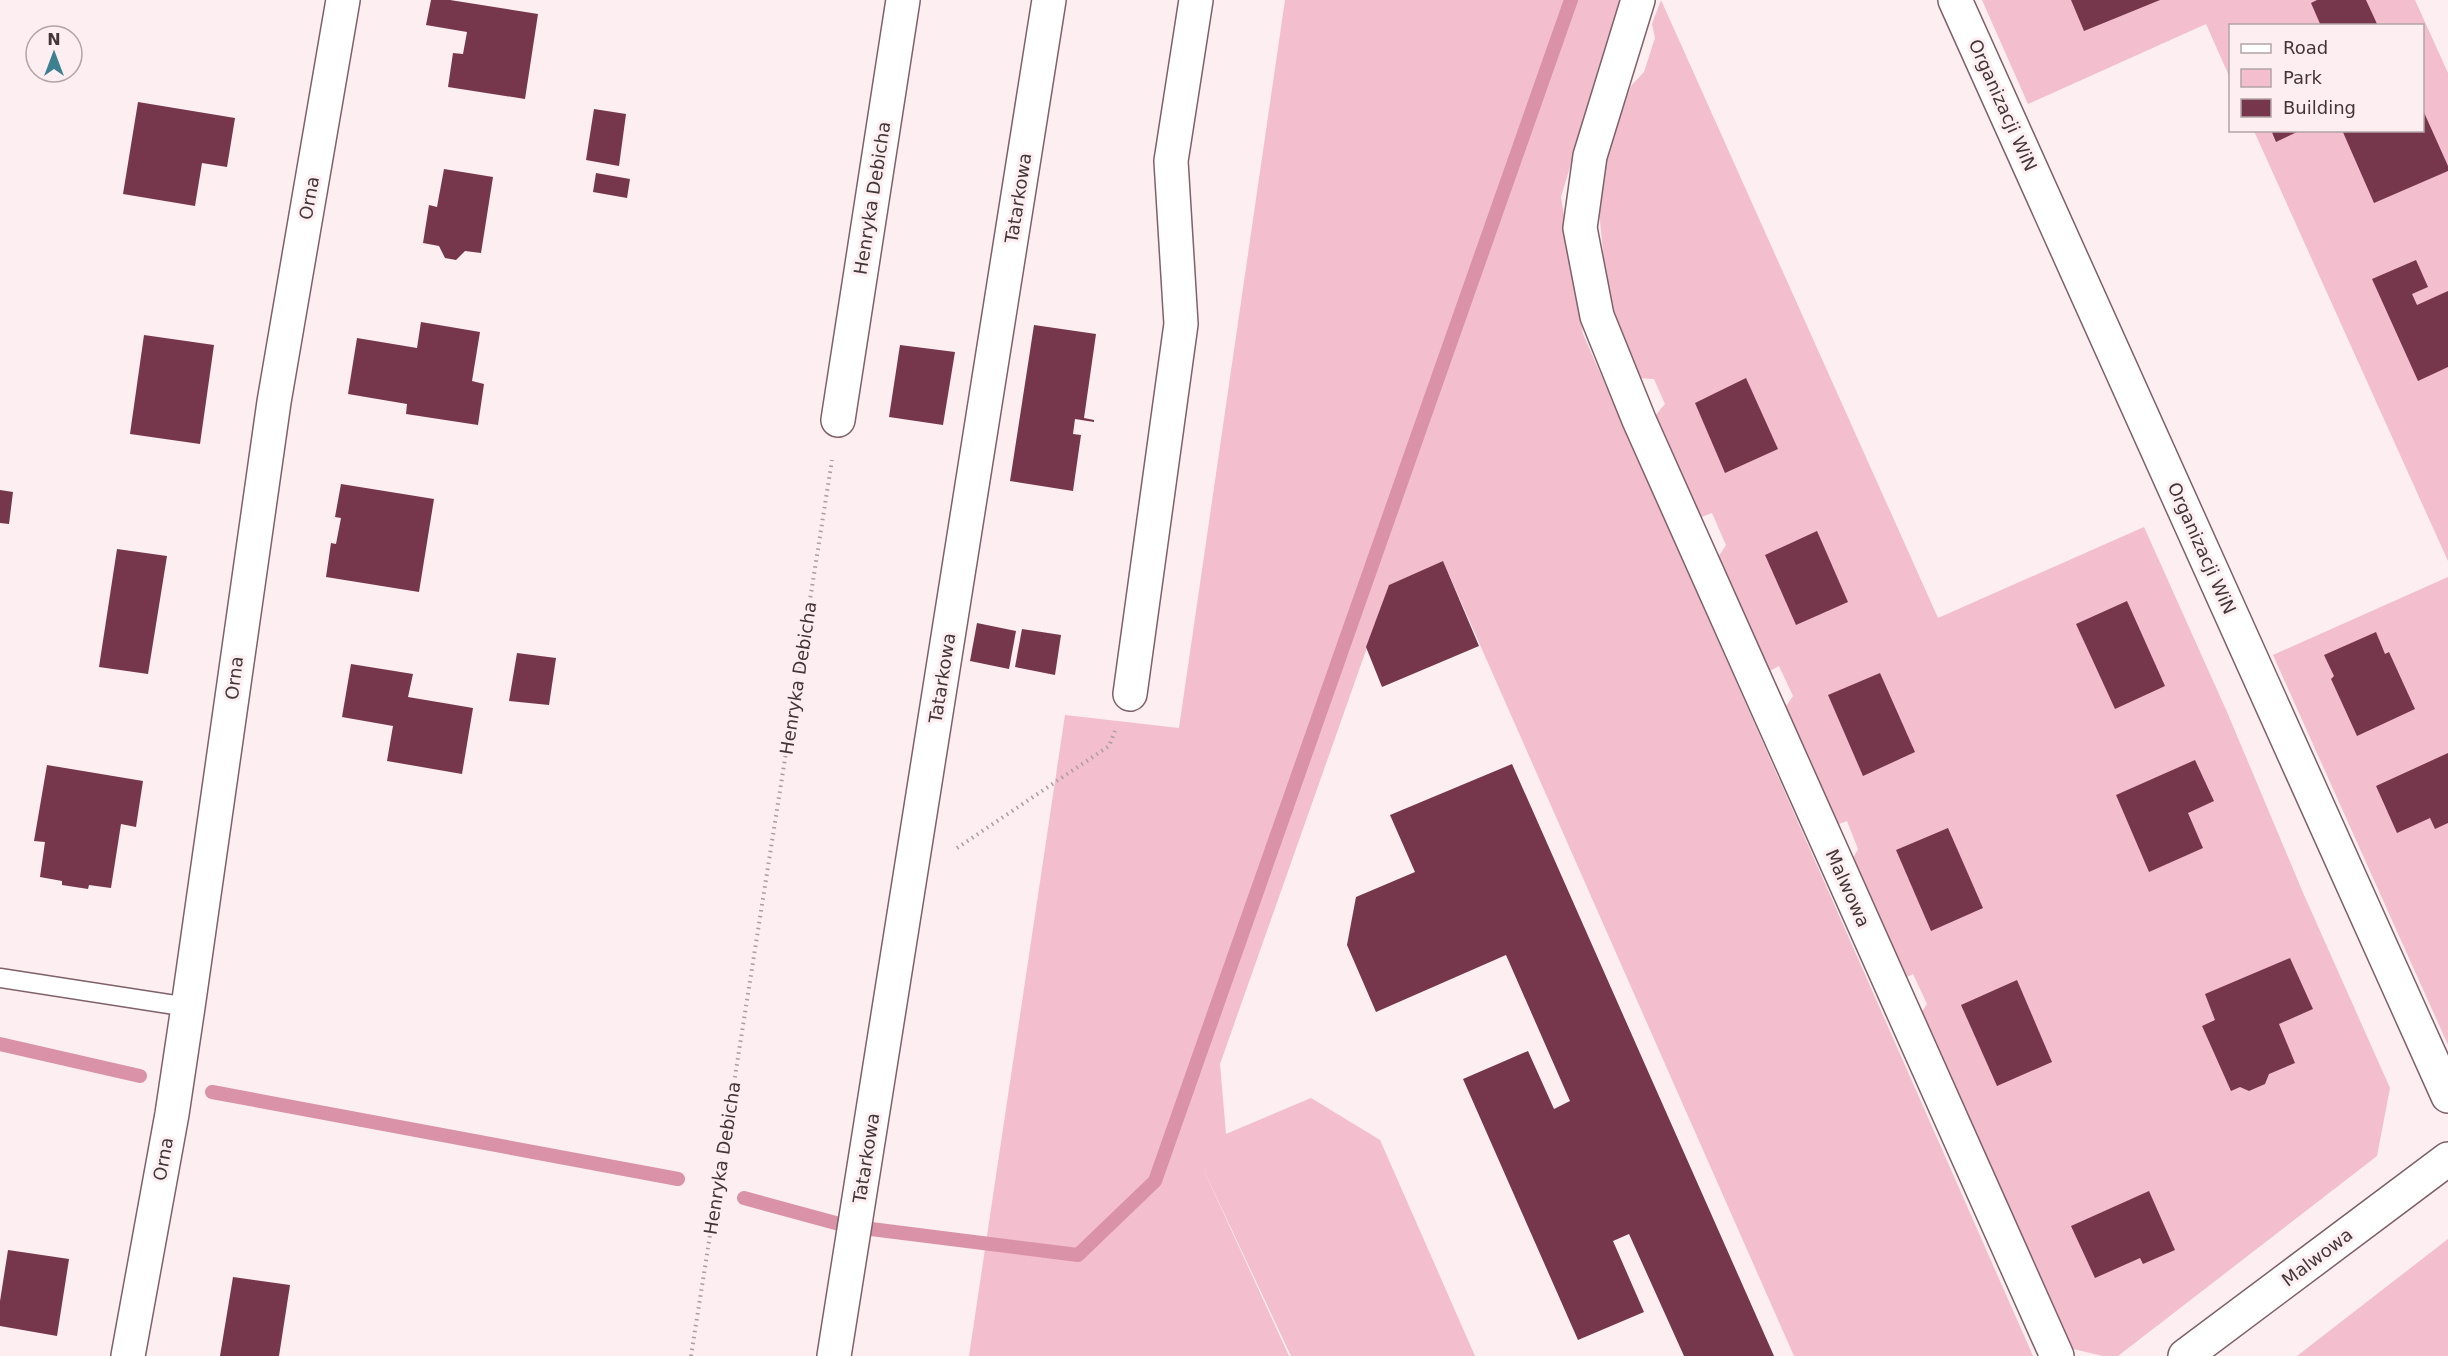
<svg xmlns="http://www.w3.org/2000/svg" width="2448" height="1356" viewBox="0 0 2448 1356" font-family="'DejaVu Sans',sans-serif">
	<rect width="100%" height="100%" fill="#fceef1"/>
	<g fill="#f3becd">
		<path d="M1285 0H1620L1561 197 1583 334 2033 1356H1794L1443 561 1389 585 1220 1064 1226 1134 1311 1098 1380 1140 1475 1356H1291L1200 1162 1289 1356H969L1065 715 1179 728Z"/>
		<path d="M1661 0 1938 618 2144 527 2227 712 2304 895 2390 1088 2377 1156 2118 1356H2103L2069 1348 1920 1015 1927 1004 1913 974 1903 979 1851 862 1858 849 1847 821 1836 825 1784 709 1793 696 1779 666 1766 673 1717 559 1726 545 1712 513 1699 518 1654 417 1665 404 1654 379 1636 378 1609 314 1596 179 1631 86 1644 72 1655 38 1652 24Z"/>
		<path d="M1982 0H2415L2448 73V561L2254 131 2422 130V26H2230V78L2206 24 2028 104Z"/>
		<path d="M2448 577V1045L2273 655Z"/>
		<path d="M2448 1239V1356H2297Z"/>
	</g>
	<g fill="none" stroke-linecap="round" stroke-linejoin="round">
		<g stroke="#d992a8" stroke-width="14">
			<path d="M0 1044 140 1076"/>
			<path d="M212 1092 678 1179"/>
			<path d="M744 1198 843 1225"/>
			<path d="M871 1229 1078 1255 1155 1181 1571 0"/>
		</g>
	</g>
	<g fill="#76374d">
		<path d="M431 0H450L538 14 525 99 448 87 453 53 463 54 467 32 426 25Z"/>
		<path d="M2071 0H2160L2084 31Z"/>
		<path d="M2317 0H2366L2378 26H2321L2311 3Z"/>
		<path d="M138 102 235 118 227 167 202 163 195 206 123 194Z"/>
		<path d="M2422 108 2448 166V171L2374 203 2342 130H2422Z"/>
		<path d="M594 109 626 114 619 166 586 160Z"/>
		<path d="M2271 130H2301L2276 142Z"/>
		<path d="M444 169 493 177 481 253 465 251 456 260 445 258 439 246 423 243 429 205 437 207Z"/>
		<path d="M596 173 630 179 627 198 593 192Z"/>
		<path d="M2416 260 2428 287 2412 294 2417 305 2448 291V367L2418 381 2372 279Z"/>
		<path d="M421 322 480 332 472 381 484 384 478 425 406 414 407 404 348 394 357 338 417 348Z"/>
		<path d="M1034 325 1096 334 1084 418 1094 420V422L1075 419 1073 434 1081 435 1073 491 1010 481Z"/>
		<path d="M144 335 214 345 200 444 130 434Z"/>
		<path d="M900 345 955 352 943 425 889 417Z"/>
		<path d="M1746 378 1778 449 1725 473 1695 403Z"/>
		<path d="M341 484 434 499 419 592 326 577 331 543 336 544 341 518 335 517Z"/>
		<path d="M0 490 13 492 9 524 0 523Z"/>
		<path d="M1817 531 1848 602 1796 625 1765 555Z"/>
		<path d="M117 549 167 556 148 674 99 667Z"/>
		<path d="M1443 561 1479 646 1382 687 1366 647 1389 585Z"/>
		<path d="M2127 601 2165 686 2115 709 2076 624Z"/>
		<path d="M977 623 1016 631 1009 669 970 661Z"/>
		<path d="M1022 629 1061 635 1055 675 1015 667Z"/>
		<path d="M2376 632 2385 654 2389 652 2415 709 2357 736 2331 679 2334 676 2324 655Z"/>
		<path d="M517 653 556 658 549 705 509 701Z"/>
		<path d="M351 664 413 674 408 697 473 708 462 774 387 761 393 726 342 717Z"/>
		<path d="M1880 673 1915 752 1863 776 1828 695Z"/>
		<path d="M2448 753V823L2435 829 2430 818 2397 833 2376 786Z"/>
		<path d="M2195 760 2214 801 2188 813 2203 848 2149 872 2116 795Z"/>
		<path d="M1512 764 1774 1356H1684L1629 1234 1613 1241 1644 1312 1578 1340 1463 1079 1528 1051 1554 1109 1570 1101 1506 955 1376 1012 1347 945 1356 897 1415 872 1390 815Z"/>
		<path d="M47 765 143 781 136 827 121 824 111 888 89 885 88 889 62 885V881L40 877 45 842 34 841Z"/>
		<path d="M1948 828 1983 908 1931 931 1896 850Z"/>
		<path d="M2290 958 2313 1009 2279 1024 2295 1063 2269 1074 2265 1084 2249 1091 2240 1087 2231 1091 2202 1026 2215 1020 2205 994Z"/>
		<path d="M2017 980 2052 1062 1997 1086 1961 1005Z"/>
		<path d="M2149 1191 2175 1250 2143 1264 2140 1258 2095 1278 2071 1226Z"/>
		<path d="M8 1250 69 1259 57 1336 0 1326V1301Z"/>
		<path d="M233 1277 290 1285 279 1356H220Z"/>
	</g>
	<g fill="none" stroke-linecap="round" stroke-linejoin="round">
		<g stroke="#7e6169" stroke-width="21">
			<path id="lane" d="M0 978 188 1007"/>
		</g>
		<g stroke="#7e6169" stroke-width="36">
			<g id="street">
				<path d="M1638 0 1590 156 1580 228 1597 316 1639 420 2057 1356"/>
				<path d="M1955 0 2448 1096"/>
				<path d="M838 420 903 0"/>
				<path d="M1130 694 1181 324 1171 161 1196 0"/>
				<path d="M128 1356 172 1114 188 1007 274 402 343 0"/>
				<path d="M834 1356 1049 0"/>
				<path d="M2185 1356 2448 1159"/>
			</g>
		</g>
		<g stroke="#ab9da0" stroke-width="4" stroke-dasharray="1.5 4.5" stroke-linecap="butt">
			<path d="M957 848 1109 746 1115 731"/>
			<path d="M691 1356 832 460"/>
		</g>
		<use href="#lane" stroke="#fff" stroke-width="18"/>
		<use href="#street" stroke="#fff" stroke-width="33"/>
	</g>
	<g text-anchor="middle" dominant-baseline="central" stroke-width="6" stroke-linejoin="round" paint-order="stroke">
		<g font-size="18" fill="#433639" stroke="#fceef1">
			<text transform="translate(2003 105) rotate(66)">Organizacji WiN</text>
			<text transform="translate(309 198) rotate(-80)">Orna</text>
			<text transform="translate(872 198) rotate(-81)">Henryka Debicha</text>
			<text transform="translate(1018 198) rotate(-81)">Tatarkowa</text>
			<text transform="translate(2202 548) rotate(66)">Organizacji WiN</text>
			<text transform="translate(234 678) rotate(-83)">Orna</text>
			<text transform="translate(798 678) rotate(-81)">Henryka Debicha</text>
			<text transform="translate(942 678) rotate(-81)">Tatarkowa</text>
			<text transform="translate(1848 888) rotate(66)">Malwowa</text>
			<text transform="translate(722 1158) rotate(-81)">Henryka Debicha</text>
			<text transform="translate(866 1158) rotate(-81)">Tatarkowa</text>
			<text transform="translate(163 1159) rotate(-80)">Orna</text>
			<text transform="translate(2317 1257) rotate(-37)">Malwowa</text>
		</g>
	</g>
	<rect x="2229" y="24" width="195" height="108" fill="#fceef1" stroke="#b2a4a7" stroke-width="1.5"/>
	<rect x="2241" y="44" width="30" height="9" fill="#ffffff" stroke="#b2a4a7" stroke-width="1.5"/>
	<text x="2283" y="54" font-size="18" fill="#433639">Road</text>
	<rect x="2241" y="69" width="30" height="18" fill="#f3becd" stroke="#b2a4a7" stroke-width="1.5"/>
	<text x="2283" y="84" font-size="18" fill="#433639">Park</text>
	<rect x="2241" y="99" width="30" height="18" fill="#76374d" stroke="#b2a4a7" stroke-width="1.5"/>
	<text x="2283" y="114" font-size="18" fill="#433639">Building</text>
	<g transform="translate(54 54)"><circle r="28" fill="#fceef1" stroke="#b2a4a7" stroke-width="1.5"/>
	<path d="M0-4.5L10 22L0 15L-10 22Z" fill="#3d8090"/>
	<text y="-9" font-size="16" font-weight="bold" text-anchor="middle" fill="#433639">N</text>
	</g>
</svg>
